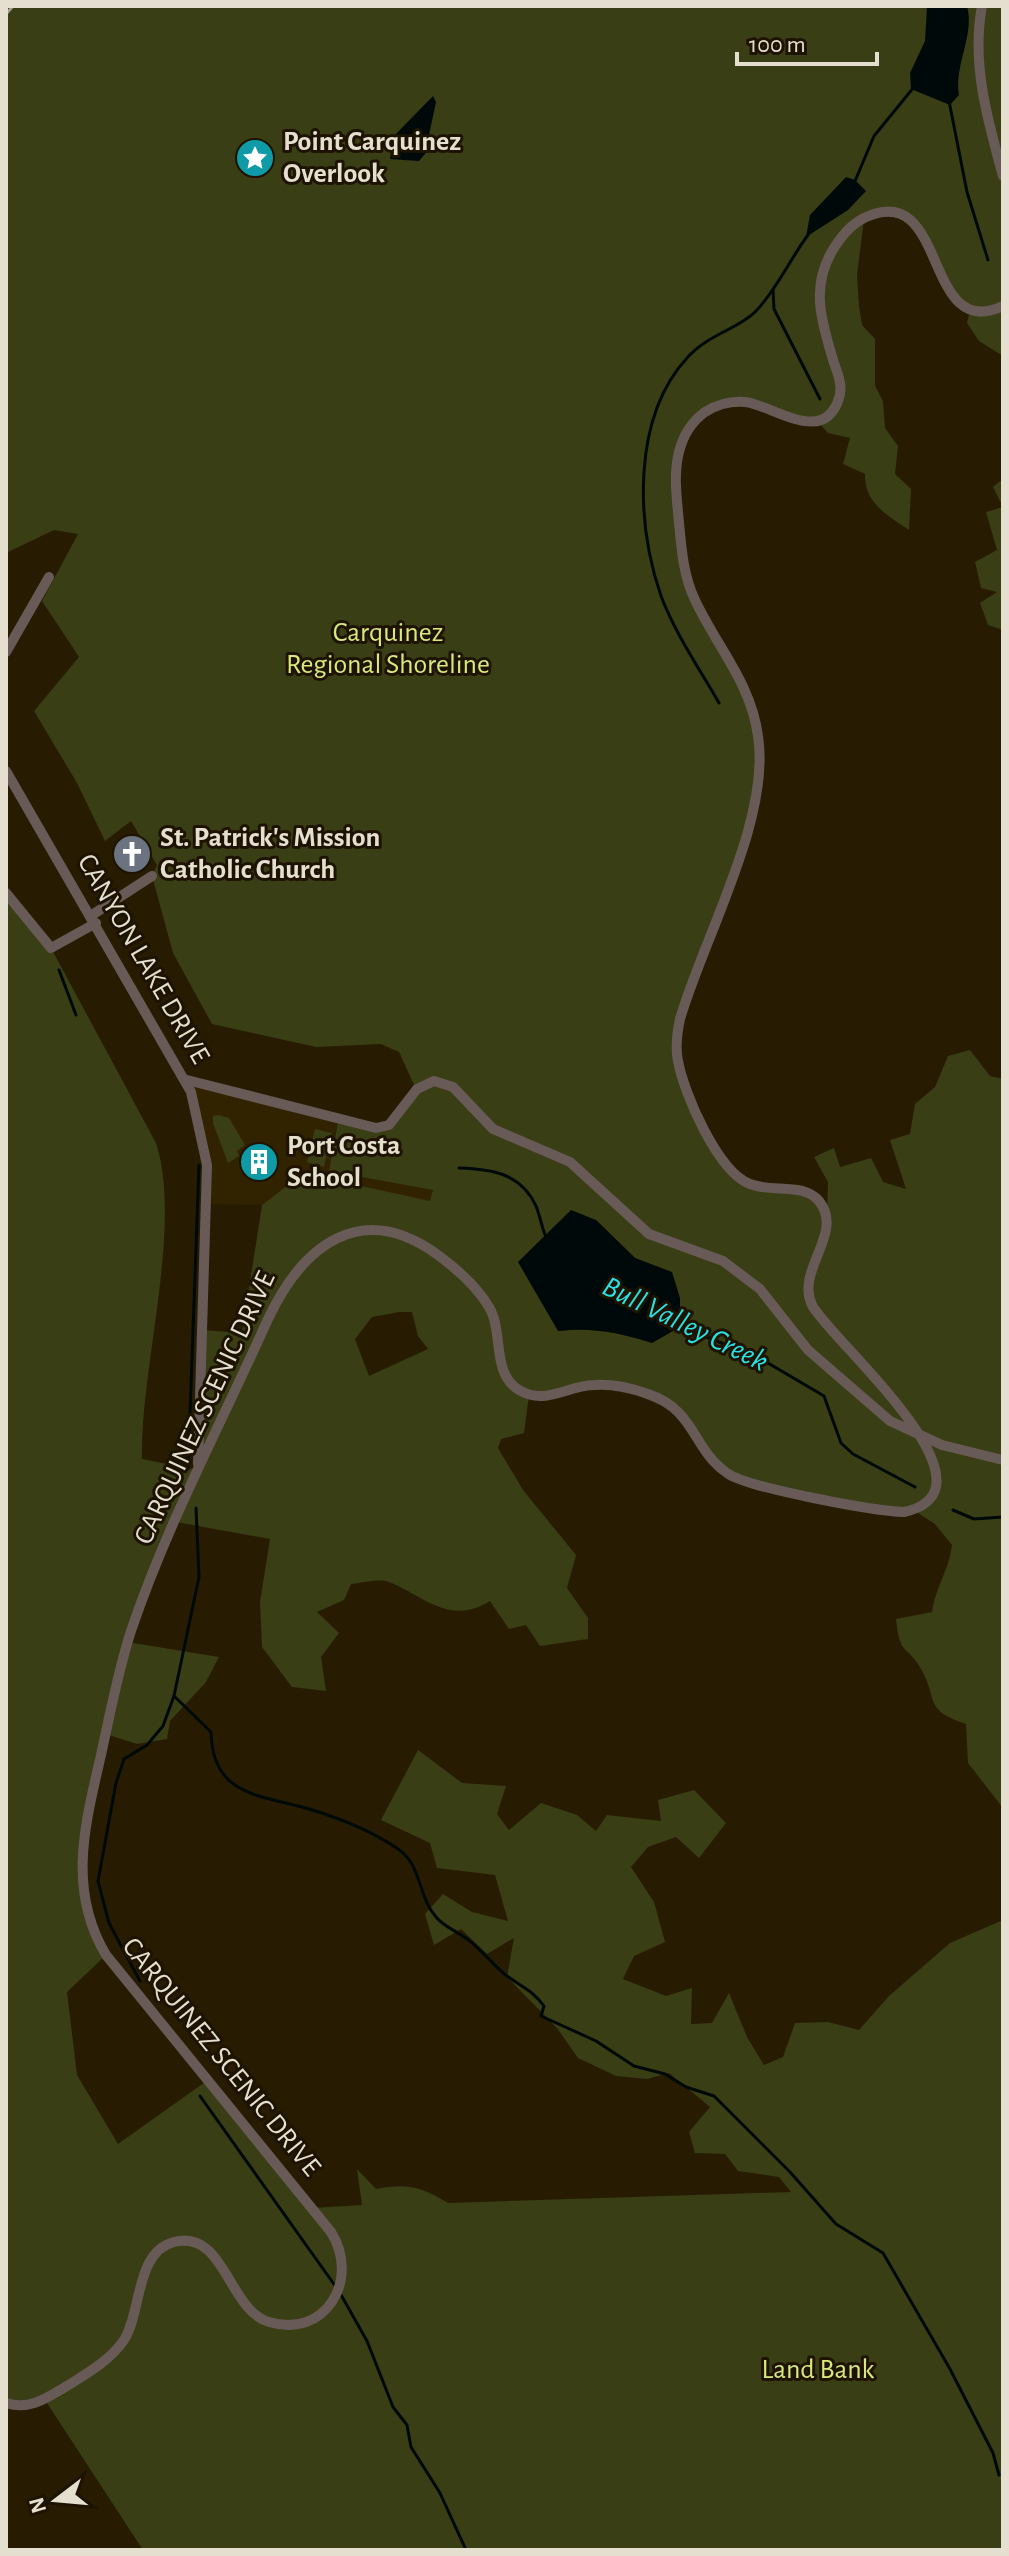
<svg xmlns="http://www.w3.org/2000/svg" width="1009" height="2556" viewBox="0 0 1009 2556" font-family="'Alegreya Sans',sans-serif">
	<rect width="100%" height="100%" fill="#271c02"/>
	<path fill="#312300" d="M187 1080 376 1128 449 1123 431 1201 293 1181 262 1205 206 1204 207 1165Z"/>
	<g fill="#393e14" fill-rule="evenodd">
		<path d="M13 6H1003V356L979 341 967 323 970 310 960 305 920 229 891 214 864 219 857 275 859 306 862 325 875 339V386L883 401 885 428 898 446 895 474 911 489 909 530C887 515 864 503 865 474L843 464 850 438 828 433 817 421 747 402 706 412 677 455 685 572 755 717 756 798 684 1005 677 1049 704 1125 738 1177 805 1191 827 1216 828 1182 814 1157 834 1148 840 1167 871 1158 883 1182 906 1189 890 1140 910 1134 915 1104 935 1087 948 1056 970 1050 990 1076 1003 1079V1808L968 1763 966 1724C922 1709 939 1700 921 1669 906 1643 900 1657 896 1619L932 1612C936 1586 949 1570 952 1545L935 1524 913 1510 847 1502 727 1474 685 1416 619 1387 529 1395 524 1433 501 1439 498 1448 523 1490 576 1555 567 1588 588 1618V1639L540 1646 526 1625 509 1629 490 1601C449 1626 426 1597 389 1582 379 1578 362 1583 351 1584L344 1600 317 1612 339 1633 321 1657 326 1691 292 1687 262 1647 260 1602 270 1539 176 1522 127 1642 219 1657 206 1682 170 1721 167 1739 137 1744 106 1734 80 1869 106 1955 67 1992 77 2075 118 2144 208 2080 312 2208 362 2205 357 2169 376 2189C406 2183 422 2187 448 2203L791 2192 779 2177 738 2171 725 2154 695 2153 689 2132 710 2107 669 2073 647 2079 616 2076 578 2058 557 2028 507 1977 514 1938 487 1954 461 1929 434 1945 425 1914 443 1894 472 1912 508 1921 495 1875 437 1868 430 1843 381 1820 418 1750 462 1783 506 1786 497 1814 509 1830 541 1803 577 1815 596 1831 607 1815 661 1821 658 1800 694 1790 726 1823 699 1858 676 1837 648 1847 631 1867 654 1902 665 1942 634 1956 623 1979 666 1996 692 1988 691 2024 712 2023 729 1993 747 2037 764 2065 783 2057 795 2023 828 2022 859 2030 889 1996 950 1943 1003 1920V2550H143L45 2400 6 2403V893L51 948 156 1143C183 1226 140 1368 142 1459L197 1470 202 1330 242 1333 262 1205 293 1181 325 1178 430 1201 433 1190 329 1171 339 1117 389 1125 416 1089 399 1052 381 1044 316 1047 212 1024 173 953 152 876 157 865 131 821 105 841 77 783 34 711 79 657 42 601 78 534 54 530 6 553V14ZM596 1220 635 1258 672 1273 652 1343C619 1332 591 1327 558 1331ZM399 1312H412L418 1336 428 1349 369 1376 355 1339 372 1317Z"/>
		<path d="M1003 479V630L988 625 980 603 997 592 981 588 975 562 997 550 986 512 1003 507 993 487Z"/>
		<path d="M218 1115 229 1118 245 1145 237 1151 239 1156 228 1163 213 1123V1116Z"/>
		<path d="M315 1129 332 1133 324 1167 307 1162Z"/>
	</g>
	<g fill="#000909">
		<path d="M927 6H967C975 35 954 65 959 95L950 105 911 89 910 73 925 41Z"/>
		<path d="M433 96 436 102 425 154 419 161 390 159 393 137Z"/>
		<path d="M846 177 855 180 866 191 848 210 806 237 810 215Z"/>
		<path d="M571 1210 596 1220 635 1258 672 1272 680 1298V1327L652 1343C619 1332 591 1327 558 1331L518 1262Z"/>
	</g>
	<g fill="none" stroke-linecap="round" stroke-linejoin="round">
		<g stroke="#000909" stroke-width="3">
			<path d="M949 101 967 192 988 260"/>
			<path d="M855 181 874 136 914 87"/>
			<path d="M773 290 774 309 820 399"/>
			<path d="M719 703C699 668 675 633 661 596 636 523 632 418 687 358 708 334 739 329 756 311 777 289 790 259 808 235"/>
			<path d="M59 970 76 1015"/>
			<path d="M459 1168C491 1169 521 1173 536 1206 540 1216 542 1228 546 1237"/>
			<path d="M677 1325 761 1359 824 1396 841 1443 853 1454 915 1487"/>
			<path d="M188 1469 199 1165"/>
			<path d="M953 1510 974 1519 1003 1517"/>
			<path d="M174 1696 211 1732C212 1796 260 1795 309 1809 339 1818 372 1831 398 1849 422 1865 418 1897 436 1917 445 1928 461 1933 471 1942 482 1951 491 1962 502 1972 517 1985 532 1989 544 2006L541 2016 596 2041 634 2066 665 2074 686 2087 714 2096 790 2172 836 2224 883 2253 950 2369 993 2453 999 2475"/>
			<path d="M140 1981 109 1923 98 1881 116 1783 124 1759 147 1745 163 1726 174 1696 199 1577 196 1508"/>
			<path d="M200 2096 336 2287"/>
			<path d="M340 2293 367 2341 393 2407 407 2425 411 2447 440 2493 466 2550"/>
		</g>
		<g stroke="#685a57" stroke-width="10">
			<path d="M982 6C971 64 988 121 1003 176"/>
			<path d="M6 652 49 577"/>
			<path d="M6 771 191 1092 207 1165 198 1464"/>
			<path d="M6 893 51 948 96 923"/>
			<path d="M92 915 152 876"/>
			<path d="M187 1080 376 1128 389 1125 417 1089 434 1081 453 1087 493 1129 570 1162 649 1234 723 1261 760 1289 808 1350 890 1421 942 1445 1003 1460"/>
			<path d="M6 2403C28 2410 44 2400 62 2389 84 2375 109 2362 124 2340 142 2312 135 2252 174 2242 225 2229 228 2310 269 2322 325 2339 361 2280 331 2232L106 1955C67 1889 85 1825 101 1755 110 1714 118 1671 131 1631 167 1524 222 1422 268 1319 303 1245 361 1199 438 1255 457 1269 477 1287 489 1307 504 1332 491 1373 519 1390 545 1406 568 1385 595 1385 612 1384 631 1388 648 1394 696 1410 692 1449 727 1473 747 1488 875 1511 904 1512 1009 1489 828 1338 812 1305 795 1270 845 1233 819 1201 803 1182 772 1193 750 1184 718 1172 684 1094 678 1061 675 1047 677 1033 680 1019 704 937 771 819 758 736 751 683 717 647 695 600 682 573 681 542 678 512 676 492 674 471 679 452 683 436 691 422 705 412 716 405 730 401 745 402 773 405 824 447 839 398 843 387 838 374 834 363 823 325 810 291 831 253 839 239 850 225 864 218 949 177 922 344 1003 306"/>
		</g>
		<path stroke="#a79f8c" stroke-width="3" stroke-dasharray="14 14" stroke-linecap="butt" d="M6 14 13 6"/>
	</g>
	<defs>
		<g id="sight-disc" transform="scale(2)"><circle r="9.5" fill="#0f9aa8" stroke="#1d1300"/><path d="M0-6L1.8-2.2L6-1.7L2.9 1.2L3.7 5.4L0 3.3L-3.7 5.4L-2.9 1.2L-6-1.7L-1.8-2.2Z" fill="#fff"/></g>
		<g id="church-disc" transform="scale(2)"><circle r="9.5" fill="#6b7280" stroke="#1d1300"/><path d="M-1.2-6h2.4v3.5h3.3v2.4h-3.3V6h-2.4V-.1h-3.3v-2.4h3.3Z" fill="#fff"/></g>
		<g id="building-disc" transform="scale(2)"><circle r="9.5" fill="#0f9aa8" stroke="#1d1300"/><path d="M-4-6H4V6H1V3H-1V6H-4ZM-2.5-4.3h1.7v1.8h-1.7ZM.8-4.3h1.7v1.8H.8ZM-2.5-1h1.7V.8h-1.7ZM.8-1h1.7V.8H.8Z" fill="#fff"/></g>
	</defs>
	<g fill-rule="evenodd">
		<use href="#sight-disc" x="255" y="158"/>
		<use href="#church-disc" x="132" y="854"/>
		<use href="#building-disc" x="259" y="1162"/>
	</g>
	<g text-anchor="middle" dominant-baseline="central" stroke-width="6" stroke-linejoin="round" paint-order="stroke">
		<g font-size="28" font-weight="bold" fill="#e5dfcf" stroke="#1d1300" text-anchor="start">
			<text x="283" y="142">Point Carquinez<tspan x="283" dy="32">Overlook</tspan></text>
			<text x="160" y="838">St. Patrick's Mission<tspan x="160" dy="32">Catholic Church</tspan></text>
			<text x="287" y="1146">Port Costa<tspan x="287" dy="32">School</tspan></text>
		</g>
		<g font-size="28" fill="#d9e87b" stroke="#1d1300">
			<text x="388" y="633">Carquinez<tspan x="388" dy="32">Regional Shoreline</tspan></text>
			<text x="818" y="2370">Land Bank</text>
		</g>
		<g font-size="28" fill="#e5dfcf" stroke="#1d1300">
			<text transform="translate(143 959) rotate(60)">CANYON LAKE DRIVE</text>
			<text transform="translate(205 1408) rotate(-65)">CARQUINEZ SCENIC DRIVE</text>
			<text transform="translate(221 2057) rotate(51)">CARQUINEZ SCENIC DRIVE</text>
		</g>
		<g font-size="30" font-style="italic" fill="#29e1e5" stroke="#1d1300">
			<text transform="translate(685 1324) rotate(26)">Bull Valley Creek</text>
		</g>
	</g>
	<rect width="1009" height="2556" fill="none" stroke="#e5dfcf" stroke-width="16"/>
	<g transform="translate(56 2500) rotate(254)" stroke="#1d1300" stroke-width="6" paint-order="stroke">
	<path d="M0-6L14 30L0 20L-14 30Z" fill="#e5dfcf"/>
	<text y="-12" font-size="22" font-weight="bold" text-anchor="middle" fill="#e5dfcf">N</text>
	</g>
	<path d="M737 52v12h140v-12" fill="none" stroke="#e5dfcf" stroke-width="4"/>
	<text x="749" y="52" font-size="24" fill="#e5dfcf" stroke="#1d1300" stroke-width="6" paint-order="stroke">100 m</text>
</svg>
